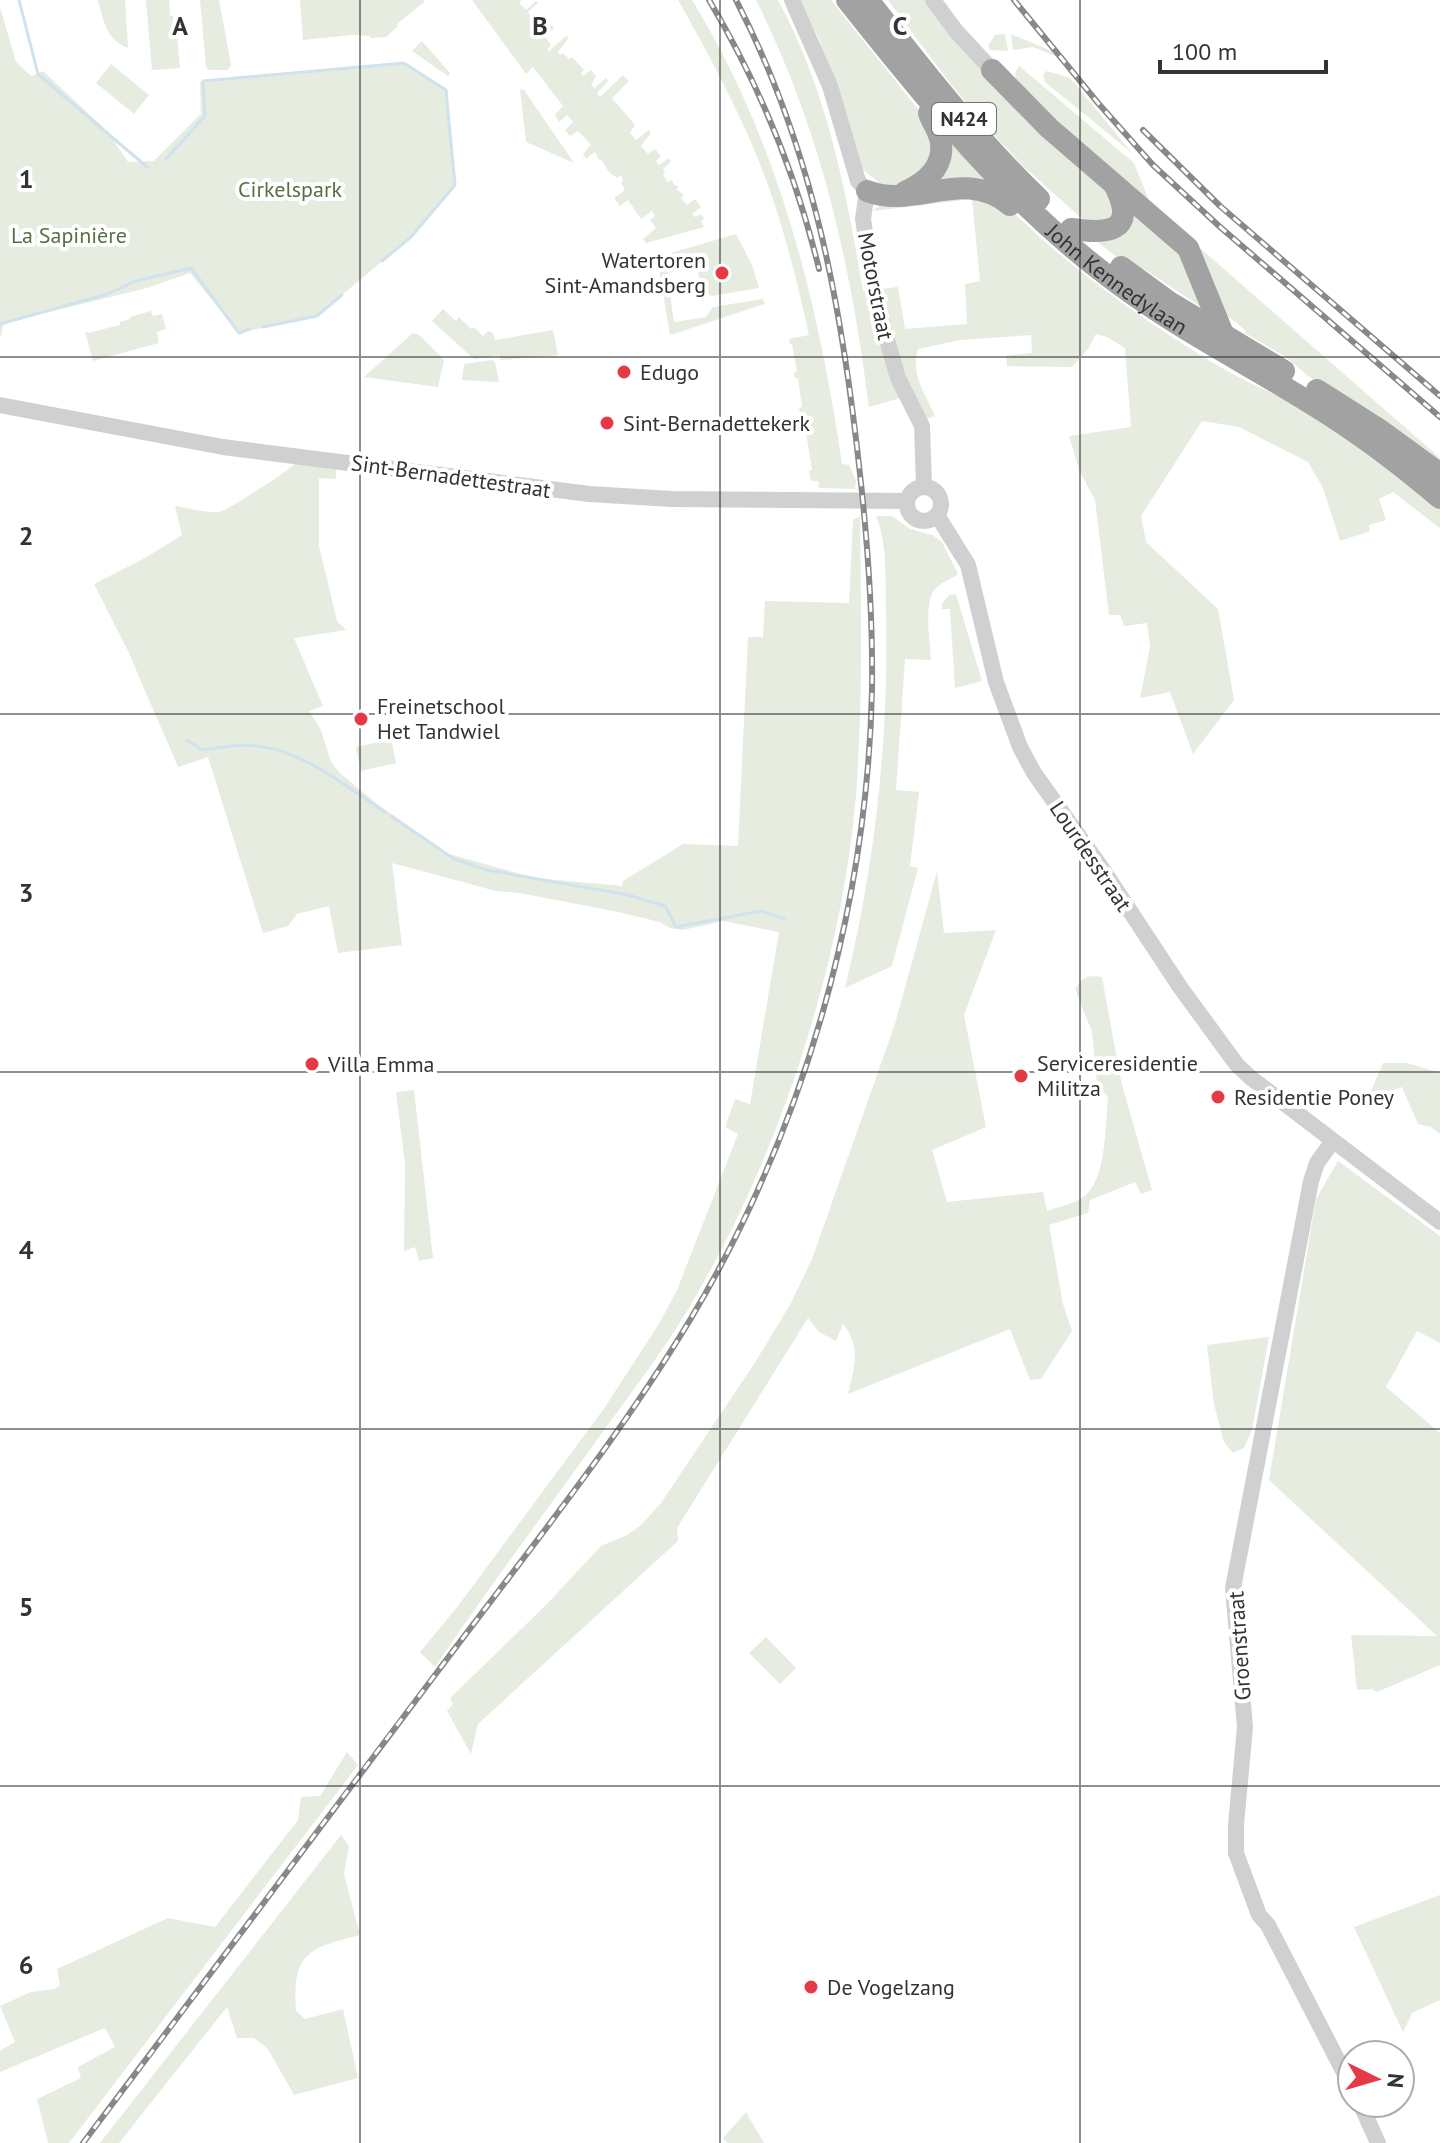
<svg xmlns="http://www.w3.org/2000/svg" width="1440" height="2143" viewBox="0 0 1440 2143" font-family="'PT Sans',sans-serif">
	<rect width="100%" height="100%" fill="#fff"/>
	<g fill="#e6ecdf">
		<path d="M98 0H125L128 48C107 41 103 20 98 0Z"/>
		<path d="M146 0H169L170 16H173L174 26H176L180 68 152 70Z"/>
		<path d="M200 0H219L231 65 228 70H209L206 67Z"/>
		<path d="M300 0H424L425 1 397 24 398 26 386 37 370 38 369 36 352 35 303 40Z"/>
		<path d="M472 0H522L519 3 526 10 536 1 538 3 528 12 534 23 540 19 542 21 537 29 541 33 552 25 554 28 545 36 551 45 547 50 549 51 567 35 568 39 558 52 560 55 563 53 569 59 572 57 584 70 581 73 583 76 591 70 596 76 591 85 595 88 606 78 608 81 597 93 600 97 623 75 629 81 612 98 635 125 630 133 636 140 649 130 651 133 641 146 648 154 655 149 661 156 656 161 659 165 669 158 671 162 663 169 665 173 663 175 668 182 672 180 674 185 679 187 676 189 684 195 681 198 687 205 695 199 701 207 692 214 695 217 701 214 704 218 701 221 704 227 646 243 643 239 656 228 650 220 655 216 652 211 641 219 628 200 620 206 614 198 625 190 621 183 623 180 621 175 617 178 609 172 601 159 599 160 595 152 586 159 583 154 591 145 578 131 570 136 565 130 573 122 567 115 559 122 555 115 563 106 533 67 526 74Z"/>
		<path d="M678 0H692C779 141 818 302 842 464L849 465 856 480 855 489 819 488 818 481H811L809 471 812 470 803 413 800 412 799 408 802 407 798 378H795L794 373 797 372 792 344H790L789 339 809 335C798 285 786 236 769 188 746 123 712 60 678 0Z"/>
		<path d="M756 0H778C827 91 846 189 863 291L898 287 905 329 967 324 965 284 980 281 972 199 873 211C887 195 963 188 984 196 1010 204 1030 230 1051 247 1082 273 1114 298 1148 321 1184 345 1223 371 1263 389 1279 397 1296 403 1312 412 1357 438 1401 471 1440 506V528L1393 492 1379 499 1386 520 1369 525 1370 531 1340 541 1323 488 1308 462 1239 427 1202 421 1141 516 1146 542 1218 609 1234 700 1193 754 1170 692 1140 698 1150 647 1147 623 1124 626 1120 615H1109L1095 500 1079 470 1069 436 1131 427 1125 348 1107 337 1096 334 1088 349 1072 367 1007 366 1006 356 1032 353 1031 335 960 340 918 349C910 374 925 393 935 416L923 420 911 395 869 407C850 261 822 133 756 0Z"/>
		<path d="M799 0H831L932 127 933 164 900 187 882 185 862 169 838 88 818 37Z"/>
		<path d="M888 0H925L1017 106 1112 194 1115 201 1111 221 1087 223 1023 166 984 124 949 82Z"/>
		<path d="M0 7 16 62 31 76 43 71 107 131 128 162 154 161 201 114 200 82 404 63 446 90 455 185 411 237 317 316 239 333 190 273 147 288 4 323 0 338Z"/>
		<path d="M1005 34 1008 51 990 50 988 46 995 35Z"/>
		<path d="M1011 34 1054 52 1058 57 1033 47 1013 50Z"/>
		<path d="M422 41 450 73 448 76 412 51Z"/>
		<path d="M111 64 149 95 134 114 96 83Z"/>
		<path d="M1019 66 1134 163 1150 203 1115 177 1017 83 1015 73Z"/>
		<path d="M1047 71 1070 78 1132 153 1045 82 1043 74Z"/>
		<path d="M520 89 524 90 574 163 526 142Z"/>
		<path d="M949 140 989 184 931 186Z"/>
		<path d="M1130 207 1181 253 1204 309 1144 269 1137 273 1095 240Z"/>
		<path d="M736 234 752 265 759 288 712 296 702 290 697 267 667 273 674 322 706 317 713 307 763 299 765 304 670 335 657 257Z"/>
		<path d="M1200 248 1440 458V464L1360 408 1308 376 1286 357 1245 333V330L1223 312 1202 262Z"/>
		<path d="M443 309 456 321 459 317 471 329 474 327 483 336 488 331 493 333 495 340 553 330 558 355 501 360 499 355 474 359 432 321Z"/>
		<path d="M151 311 153 316 162 314 166 329 157 332 159 343 93 361 85 332 88 333 120 325V322L130 319V317Z"/>
		<path d="M413 333 419 335 444 360 438 387 364 377Z"/>
		<path d="M492 360 495 362 499 382 462 380 464 364Z"/>
		<path d="M297 461 336 466V479L319 478V546L337 621 346 630 294 638 323 706 309 711 321 730 331 762 340 773 377 804 449 854 535 878 622 886 623 881 683 844 738 846 748 637H763L765 601 849 603 853 520 860 516C861 609 863 702 856 795 842 963 780 1153 694 1299 666 1348 630 1394 597 1440 543 1515 487 1590 435 1667L420 1652 458 1606 603 1410 659 1324 677 1290 738 1134 725 1127 735 1099 750 1104 779 932 723 921 683 930 670 928 660 922 618 912 520 893 496 891 392 863 402 945 338 953 329 906 297 914 288 926 263 933 208 757 178 767 128 651 94 584 145 558 182 535 175 506C188 508 205 513 219 512 228 510 293 469 297 461Z"/>
		<path d="M876 516H892L910 529 932 535 942 542 958 574C951 580 943 581 936 588 923 600 930 643 931 660L905 659 896 790 919 792 910 866 918 868 892 966 845 988C875 864 889 740 886 613 885 582 888 545 876 516Z"/>
		<path d="M956 594 982 681 955 688 950 609H942V604L949 595Z"/>
		<path d="M391 739 396 763 361 771 356 747Z"/>
		<path d="M937 871 944 933 996 930 964 1015 986 1127 932 1150 947 1202 1043 1192 1047 1211C1058 1207 1074 1204 1083 1197 1107 1181 1105 1124 1108 1098L1097 1083 1092 1032 1075 989C1083 976 1087 975 1102 977L1121 1081 1152 1190 1141 1194 1135 1182 1090 1200 1088 1213 1049 1225 1063 1304 1072 1331 1041 1379 1030 1380 1010 1329 848 1394C854 1368 862 1347 843 1324L836 1341 819 1332 808 1318 677 1528 678 1541 478 1724 471 1754 447 1711 453 1704 450 1698 546 1605 601 1546 627 1535 640 1526 661 1503 754 1364 790 1305 812 1259 895 1024Z"/>
		<path d="M1383 1063H1407L1440 1073V1134L1431 1127 1418 1124 1402 1087 1390 1091 1383 1098 1371 1091Z"/>
		<path d="M414 1090 433 1258 419 1261 415 1247 404 1251 405 1164 396 1092Z"/>
		<path d="M1338 1161 1440 1236V1343L1417 1331 1386 1387 1440 1433V1665L1377 1692 1372 1689 1357 1690 1351 1635 1437 1636 1269 1480 1316 1199Z"/>
		<path d="M1269 1337 1252 1430 1244 1448 1233 1453 1224 1442 1214 1404 1207 1345Z"/>
		<path d="M766 1637 796 1668 780 1684 749 1653Z"/>
		<path d="M347 1752 358 1765 69 2143H48L37 2099 81 2078 78 2067 115 2047 105 2028 0 2072V2051L15 2042 0 2006 31 1992 55 1989 60 1985 57 1969 168 1918 215 1927 298 1820 301 1797 320 1796Z"/>
		<path d="M341 1835 349 1846 344 1874 360 1935C308 1948 292 1953 296 2011L305 2019 343 2009 358 2078 294 2095 268 2049 254 2038H237L227 2007 119 2143H100Z"/>
		<path d="M1440 1895V2000L1412 2013 1403 2032 1354 1927Z"/>
		<path d="M746 2112 764 2143H728L723 2138Z"/>
	</g>
	<g fill="none" stroke-linecap="round" stroke-linejoin="round">
		<g stroke="#cfe2ee" stroke-width="3">
			<path d="M19 0 38 74 147 167"/>
			<path d="M166 159 205 116 203 81 404 63 446 90 455 185 411 237 382 261"/>
			<path d="M0 324 107 294 136 281 191 268 239 333 250 329"/>
			<path d="M263 327 317 316 342 295"/>
			<path d="M187 740 202 750C222 747 243 743 264 747 305 753 350 789 385 812"/>
			<path d="M391 816 454 859 487 870 628 895 665 906 676 927 761 911 784 919"/>
		</g>
		<g stroke="#d0d0d0" stroke-width="16">
			<path d="M792 0 830 86 858 181 867 191 863 219 876 302 898 378 922 426 924 486"/>
			<path d="M933 0 956 31 992 70"/>
			<path d="M0 405 223 447 589 494 672 499 907 501"/>
			<circle cx="924" cy="504" r="17"/>
			<path d="M937 515 968 565 996 682 1020 747 1034 773 1103 870 1180 987 1237 1065 1251 1078 1440 1222"/>
			<path d="M1332 1142 1317 1163 1311 1181 1233 1588 1245 1727 1236 1825V1853L1259 1915 1268 1925 1352 2088"/>
			<path d="M1360 2103 1378 2143"/>
		</g>
		<g stroke="#a2a2a2" stroke-width="22">
			<path id="s1" d="M847 0C928 102 1008 202 1113 280 1183 333 1261 370 1334 418 1371 442 1406 469 1440 498"/>
			<path d="M868 0C922 69 976 138 1039 199"/>
			<path d="M992 70 1049 128 1188 248 1223 334"/>
			<path d="M867 191C915 210 964 166 1010 205"/>
			<path d="M905 192C925 183 944 167 941 143 940 132 932 123 929 113"/>
			<path d="M1071 229C1107 234 1138 233 1115 186"/>
			<path d="M1121 267 1169 302 1284 371"/>
			<path d="M1317 390 1380 430 1440 474"/>
		</g>
		<g stroke="#888" stroke-width="6">
			<g id="rail">
				<path d="M709 0C759 84 796 174 819 269"/>
				<path d="M1014 0 1098 103 1153 165 1219 226 1440 417"/>
				<path d="M1143 130 1220 206 1440 396"/>
				<path d="M83 2143C202 1986 319 1828 438 1671 524 1556 616 1443 690 1320 803 1131 867 910 872 690 873 618 868 546 860 474 842 307 814 151 736 0"/>
			</g>
		</g>
		<use href="#rail" stroke="#fff" stroke-width="3" stroke-dasharray="9" stroke-linecap="butt"/>
	</g>
	<path fill="none" stroke="#333" stroke-width="2" stroke-opacity="0.55" d="M360 0V2143M720 0V2143M1080 0V2143M0 357H1440M0 714H1440M0 1072H1440M0 1429H1440M0 1786H1440"/>
	<g fill="#e63946" stroke="#fff" stroke-width="3">
		<circle cx="722" cy="273" r="8"/>
		<circle cx="624" cy="372" r="8"/>
		<circle cx="607" cy="423" r="8"/>
		<circle cx="361" cy="719" r="8"/>
		<circle cx="312" cy="1064" r="8"/>
		<circle cx="1021" cy="1076" r="8"/>
		<circle cx="1218" cy="1097" r="8"/>
		<circle cx="811" cy="1987" r="8"/>
	</g>
	<g text-anchor="middle" dominant-baseline="central" stroke-width="8" stroke-linejoin="round" paint-order="stroke">
		<rect fill="#fff" stroke="#707070" stroke-width="2" x="932" y="103" width="64" height="32" rx="6"/>
		<g font-size="20" font-weight="bold" fill="#333">
			<text x="964" y="119">N424</text>
		</g>
		<g font-size="22" fill="#56703f" stroke="#fff">
			<text x="290" y="189">Cirkelspark</text>
			<text x="69" y="235">La Sapinière</text>
		</g>
		<g font-size="22" fill="#333" stroke="#fff" text-anchor="start">
			<text x="706" y="260" text-anchor="end">Watertoren<tspan x="706" dy="25">Sint-Amandsberg</tspan></text>
			<text x="640" y="372">Edugo</text>
			<text x="623" y="423">Sint-Bernadettekerk</text>
			<text x="377" y="706">Freinetschool<tspan x="377" dy="25">Het Tandwiel</tspan></text>
			<text x="1037" y="1063">Serviceresidentie<tspan x="1037" dy="25">Militza</tspan></text>
			<text x="328" y="1064">Villa Emma</text>
			<text x="1234" y="1097">Residentie Poney</text>
			<text x="827" y="1987">De Vogelzang</text>
		</g>
		<g font-size="22" fill="#333" stroke="#fff">
			<text stroke="none"><textPath href="#s1" startOffset="390">John Kennedylaan</textPath></text>
			<text transform="translate(876 286) rotate(79)">Motorstraat</text>
			<text transform="translate(451 476) rotate(8)">Sint-Bernadettestraat</text>
			<text transform="translate(1091 856) rotate(56)">Lourdesstraat</text>
			<text transform="translate(1239 1646) rotate(-94)">Groenstraat</text>
		</g>
	</g>
	<g font-size="26" text-anchor="middle" font-weight="bold" fill="#333" stroke="#fff" stroke-width="8" stroke-linejoin="round" paint-order="stroke">
		<text x="180" y="35">A</text>
		<text x="540" y="35">B</text>
		<text x="900" y="35">C</text>
		<text x="26" y="188">1</text>
		<text x="26" y="545">2</text>
		<text x="26" y="902">3</text>
		<text x="26" y="1259">4</text>
		<text x="26" y="1616">5</text>
		<text x="26" y="1974">6</text>
	</g>
	<g transform="translate(1376 2079) rotate(95)"><circle r="38" fill="#ffffff" stroke="#adadad" stroke-width="2"/>
	<path d="M0-6L14 30L0 20L-14 30Z" fill="#e63946"/>
	<text y="-12" font-size="22" font-weight="bold" text-anchor="middle" fill="#333333">N</text>
	</g>
	<path d="M1160 60v12h166v-12" fill="none" stroke="#333333" stroke-width="4"/>
	<text x="1172" y="60" font-size="24" fill="#333333" stroke="#ffffff" stroke-width="6" paint-order="stroke">100 m</text>
</svg>
